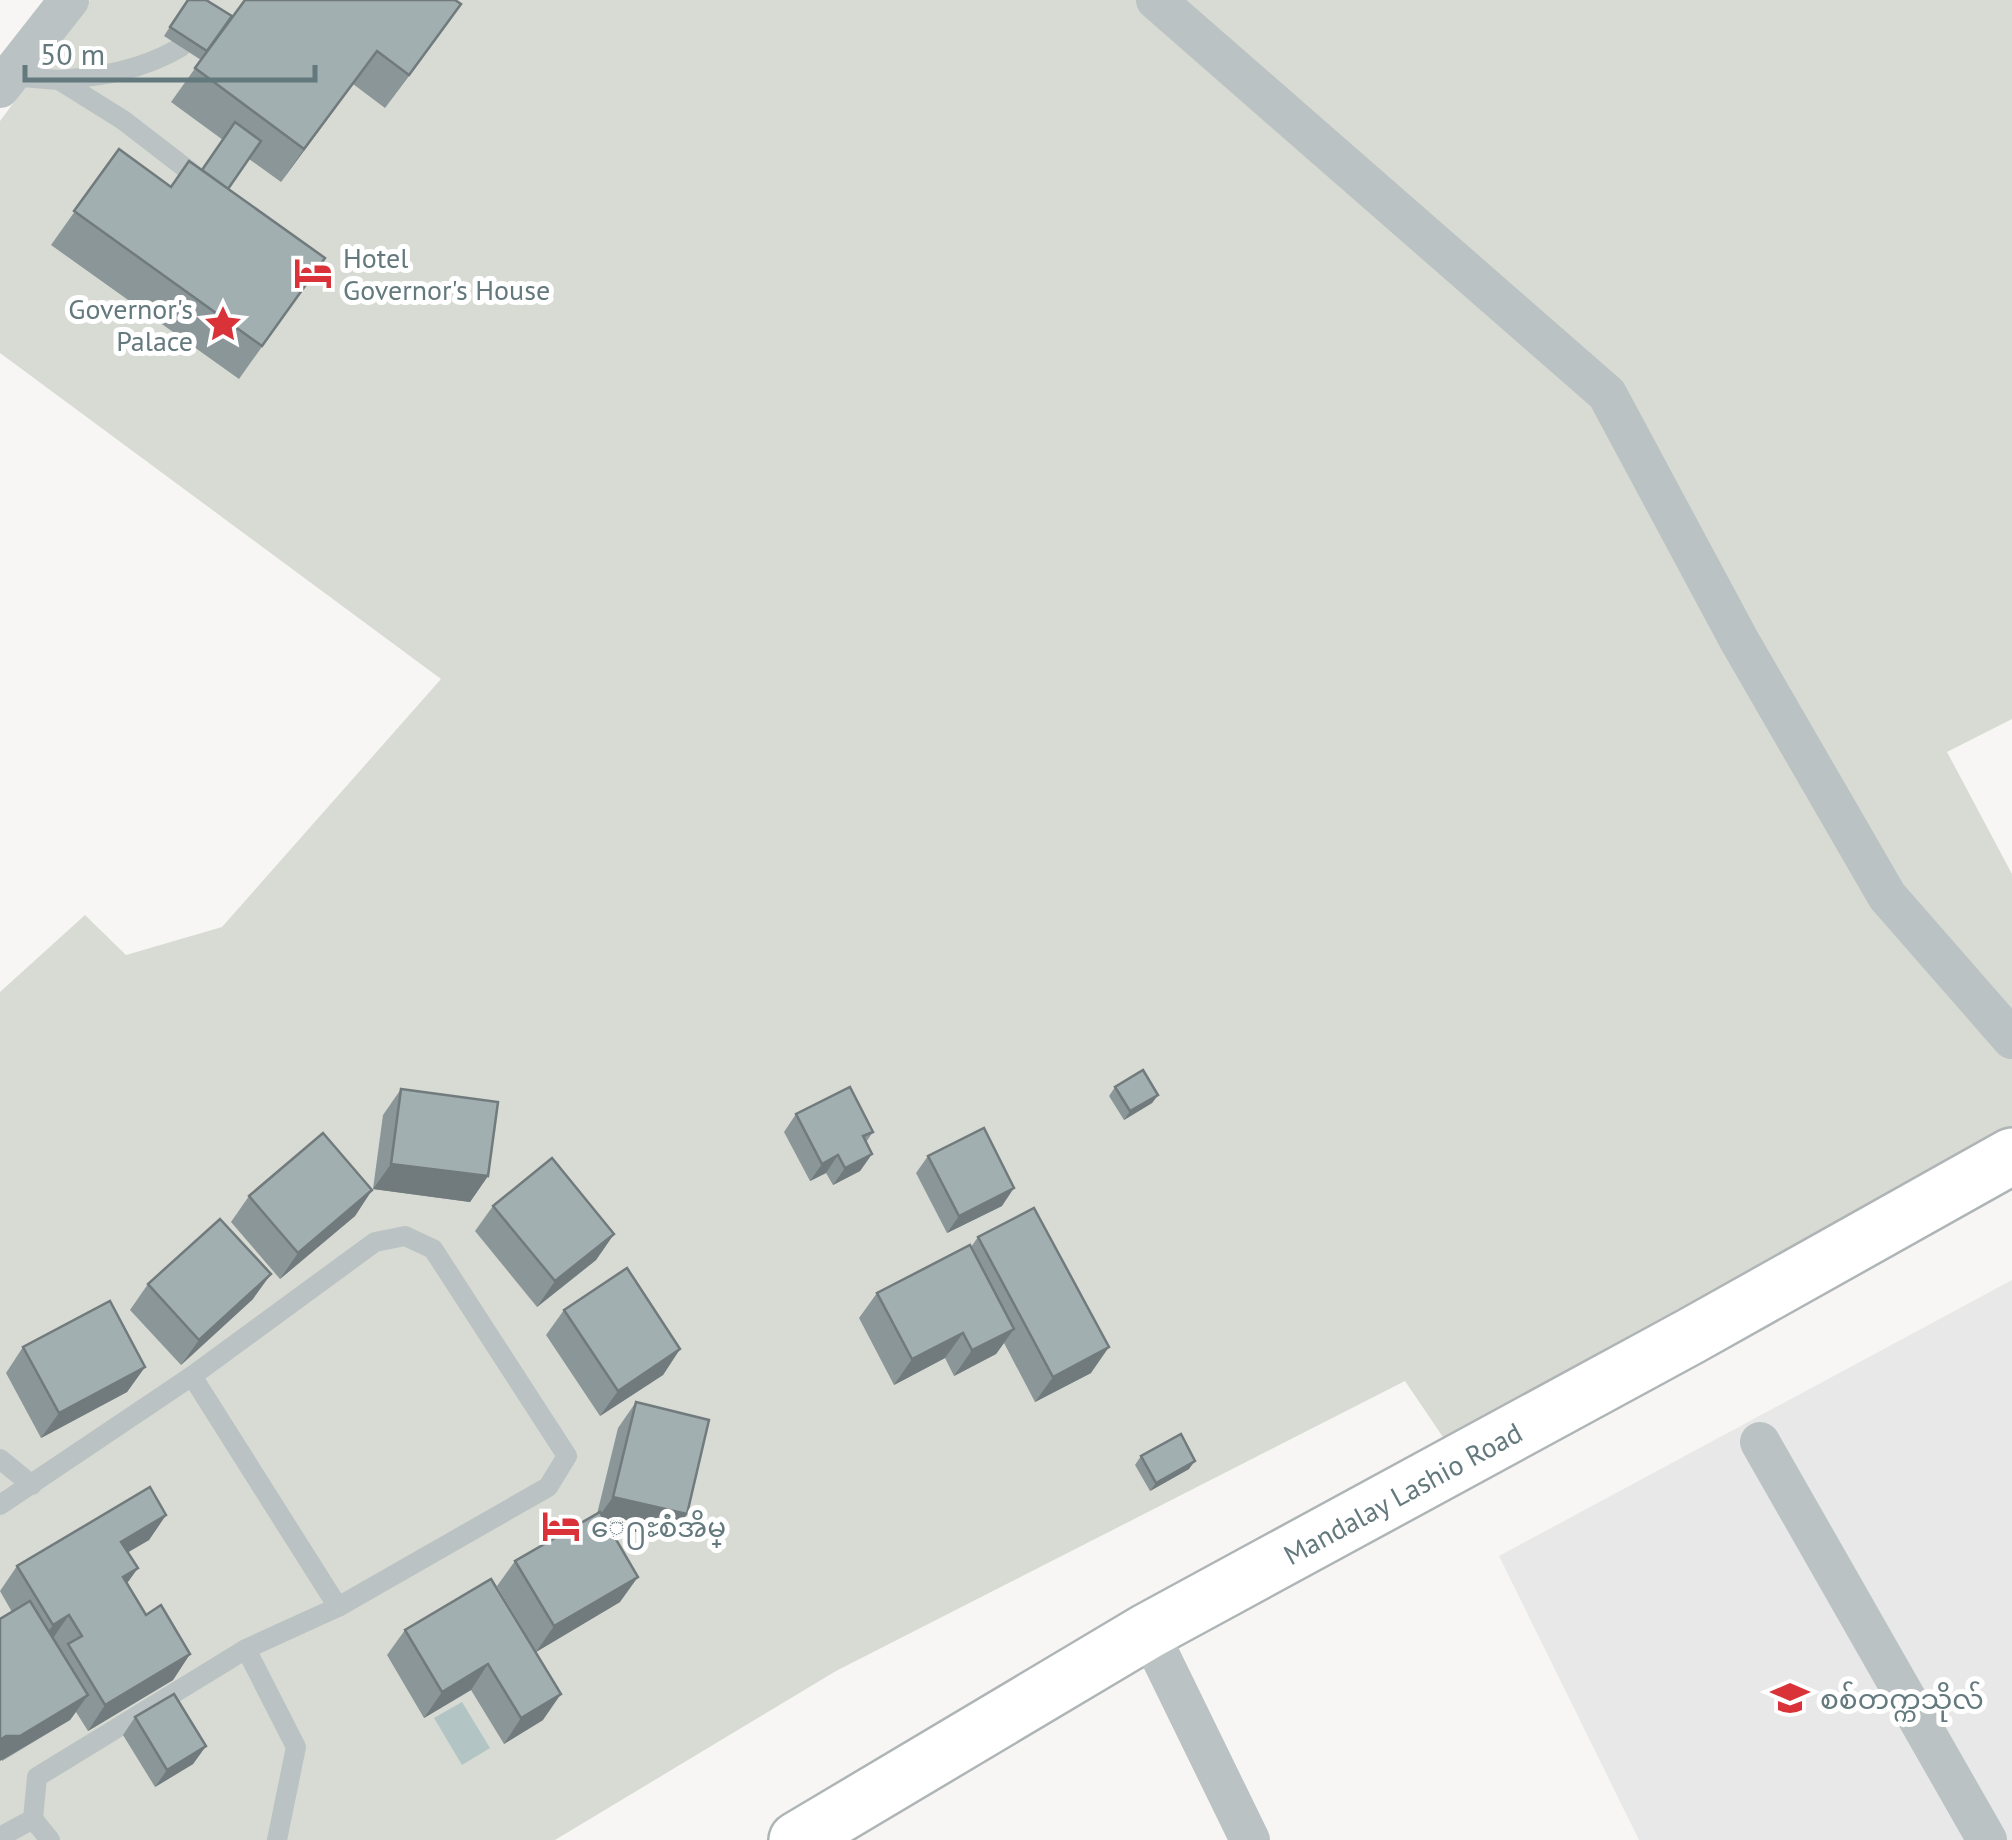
<svg xmlns="http://www.w3.org/2000/svg" width="2012" height="1840" viewBox="0 0 2012 1840" font-family="'PT Sans','Noto Sans Myanmar',sans-serif">
	<rect width="100%" height="100%" fill="#f7f6f4"/>
	<path fill="#e7e8e7" d="M2012 1280V1840H1639L1499 1556Z"/>
	<path fill="#d8dbd3" d="M90 0H2012V719L1947 752 2012 874V1143L1449 1446 1405 1381 836 1671 555 1840H0V992L85 915 126 955 222 927 441 679 0 353V121Z"/>
	<path fill="#b2c4c4" d="M462 1702 490 1748 462 1765 434 1718Z"/>
	<g fill="none" stroke-linecap="round" stroke-linejoin="round">
		<g stroke="#afb5b7" stroke-width="60">
			<g id="trunk">
				<path id="s1" d="M797 1840 1148 1631 1691 1336 2012 1156"/>
			</g>
		</g>
		<g stroke="#bbc2c3" stroke-width="20">
			<path d="M9 76 59 80 123 120 197 177"/>
			<path d="M59 80C104 76 142 70 181 47"/>
			<path d="M192 1376 338 1607"/>
			<path d="M0 1459 32 1485"/>
			<path d="M0 1505 192 1376 375 1242 405 1236 433 1249 567 1456 548 1487 338 1607 246 1649 37 1777 33 1819 0 1837"/>
			<path d="M246 1649 296 1747 277 1840"/>
			<path d="M33 1819 50 1840"/>
		</g>
		<g stroke="#bbc2c3" stroke-width="40">
			<path d="M1156 0 1607 394 1739 640 1887 896 2012 1039"/>
			<path d="M0 88 69 0"/>
			<path d="M1760 1442 1987 1840"/>
			<path d="M1148 1631 1250 1840"/>
		</g>
		<use href="#trunk" stroke="#fff" stroke-width="55"/>
	</g>
	<g fill="#8b9698">
		<path d="M187 0 232 16 437 38 385 108 353 84 281 182 249 159 228 189 325 258 239 379 51 245 119 149 171 187 202 170 223 140 171 102 201 60 164 36Z"/>
		<path d="M1115 1087 1158 1095 1152 1103 1124 1120 1109 1096Z"/>
		<path d="M401 1089 488 1176 470 1202 373 1189 383 1115Z"/>
		<path d="M796 1114 873 1132 866 1142 872 1154 860 1171 833 1185 826 1173 810 1181 784 1132Z"/>
		<path d="M928 1156 1002 1206 947 1233 916 1173Z"/>
		<path d="M372 1190 355 1216 280 1279 231 1222 249 1196Z"/>
		<path d="M493 1206 614 1234 596 1260 537 1307 475 1231Z"/>
		<path d="M978 1237 1091 1373 1035 1402 1004 1343 996 1354 954 1376 945 1358 894 1385 859 1318 877 1293 971 1247Z"/>
		<path d="M148 1284 253 1299 181 1365 130 1310Z"/>
		<path d="M564 1310 680 1349 663 1375 600 1416 546 1335Z"/>
		<path d="M23 1347 145 1367 127 1392 41 1438 6 1373Z"/>
		<path d="M636 1402 687 1514 669 1540 608 1525 620 1602 536 1652 497 1586 515 1561 597 1514 618 1428Z"/>
		<path d="M1141 1456 1189 1469 1150 1491 1135 1465Z"/>
		<path d="M166 1515 149 1540 128 1552 138 1568 127 1583 146 1615 190 1654 173 1680 88 1731 76 1712 70 1720 2 1761 12 1612 0 1591 17 1566Z"/>
		<path d="M491 1579 543 1720 504 1744 471 1690 424 1718 387 1655 405 1630Z"/>
		<path d="M135 1717 206 1746 193 1764 155 1787 123 1735Z"/>
	</g>
	<g fill="#717a7c">
		<path d="M461 4 437 38 385 108 409 75Z"/>
		<path d="M377 51 353 84 281 182 304 149Z"/>
		<path d="M1158 1095 1152 1103 1124 1120 1130 1111Z"/>
		<path d="M872 1154 860 1171 833 1185 845 1168Z"/>
		<path d="M838 1155 826 1173 810 1181 822 1164Z"/>
		<path d="M391 1164 488 1176 470 1202 373 1189Z"/>
		<path d="M1014 1188 1002 1206 947 1233 959 1216Z"/>
		<path d="M372 1190 355 1216 280 1279 298 1253Z"/>
		<path d="M614 1234 596 1260 537 1307 555 1281Z"/>
		<path d="M271 1274 253 1299 181 1365 199 1340Z"/>
		<path d="M1014 1329 996 1354 954 1376 972 1350Z"/>
		<path d="M963 1333 945 1358 894 1385 912 1359Z"/>
		<path d="M1109 1347 1091 1373 1035 1402 1053 1377Z"/>
		<path d="M680 1349 663 1375 600 1416 618 1391Z"/>
		<path d="M145 1367 127 1392 41 1438 59 1413Z"/>
		<path d="M1195 1461 1189 1469 1150 1491 1156 1483Z"/>
		<path d="M613 1497 687 1514 669 1540 595 1522Z"/>
		<path d="M166 1515 149 1540 103 1567 121 1542Z"/>
		<path d="M138 1568 120 1593 123 1577Z"/>
		<path d="M638 1577 620 1602 536 1652 554 1626Z"/>
		<path d="M69 1615 51 1641 35 1650 53 1625Z"/>
		<path d="M190 1654 173 1680 88 1731 105 1705Z"/>
		<path d="M488 1664 471 1690 424 1718 442 1692Z"/>
		<path d="M561 1694 543 1720 504 1744 521 1718Z"/>
		<path d="M88 1695 70 1720 0 1761V1740Z"/>
		<path d="M206 1746 193 1764 155 1787 167 1770Z"/>
	</g>
	<g fill="#a2afb1" stroke="#717a7c" stroke-width="2.5">
		<path d="M188 0H206L232 16 207 51 170 27Z"/>
		<path d="M245 0H455L461 4 409 75 377 51 304 149 195 68Z"/>
		<path d="M235 122 261 141 228 189 202 170Z"/>
		<path d="M119 149 171 187 189 161 325 258 262 346 74 211Z"/>
		<path d="M1143 1070 1158 1095 1130 1111 1115 1087Z"/>
		<path d="M850 1087 873 1132 863 1136 872 1154 845 1168 838 1155 822 1164 796 1114Z"/>
		<path d="M401 1089 498 1102 488 1176 391 1164Z"/>
		<path d="M984 1128 1014 1188 959 1216 928 1156Z"/>
		<path d="M323 1133 372 1190 298 1253 249 1196Z"/>
		<path d="M552 1158 614 1234 555 1281 493 1206Z"/>
		<path d="M1034 1208 1109 1347 1053 1377 978 1237Z"/>
		<path d="M220 1219 271 1274 199 1340 148 1284Z"/>
		<path d="M970 1245 1014 1329 972 1350 963 1333 912 1359 877 1293Z"/>
		<path d="M627 1268 680 1349 618 1391 564 1310Z"/>
		<path d="M110 1301 145 1367 59 1413 23 1347Z"/>
		<path d="M636 1402 709 1420 687 1514 613 1497Z"/>
		<path d="M1181 1434 1195 1461 1156 1483 1141 1456Z"/>
		<path d="M150 1487 166 1515 121 1542 138 1568 123 1577 146 1615 161 1605 190 1654 105 1705 68 1644 82 1636 69 1615 53 1625 17 1566Z"/>
		<path d="M600 1512 638 1577 554 1626 515 1561Z"/>
		<path d="M491 1579 561 1694 521 1718 488 1664 442 1692 405 1630Z"/>
		<path d="M30 1601 88 1695 20 1736H6L0 1740V1619Z"/>
		<path d="M174 1694 206 1746 167 1770 135 1717Z"/>
	</g>
	<defs>
		<g id="hotel-bare" transform="scale(3)"><path d="M-6-4.5h1.5V1H6V5H4.5V3h-9V5H-6ZM-4 0a1.8 1.8 0 1 1 3.6 0ZM.5 0V-2.5h3Q6-2.5 6 0Z" fill="#d93238" stroke="#fff" stroke-width="2.5" paint-order="stroke"/></g>
		<g id="sight-bare" transform="scale(3)"><path d="M0-6L1.8-2.2L6-1.7L2.9 1.2L3.7 5.4L0 3.3L-3.7 5.4L-2.9 1.2L-6-1.7L-1.8-2.2Z" fill="#d93238" stroke="#fff" stroke-width="2.5" paint-order="stroke"/></g>
		<g id="university-bare" transform="scale(3)"><path d="M0-5L7-2L0 1L-7-2ZM-4 1L0 2.5L4 1V4Q0 6-4 4Z" fill="#d93238" stroke="#fff" stroke-width="2.5" paint-order="stroke"/></g>
	</defs>
	<g fill-rule="evenodd">
		<use href="#hotel-bare" x="313" y="273"/>
		<use href="#sight-bare" x="223" y="324"/>
		<use href="#hotel-bare" x="561" y="1526"/>
		<use href="#university-bare" x="1790" y="1698"/>
	</g>
	<g text-anchor="middle" dominant-baseline="central" stroke-width="10" stroke-linejoin="round" paint-order="stroke">
		<g font-size="28" fill="#63797d" stroke="#fff" text-anchor="start">
			<text x="343" y="257">Hotel<tspan x="343" dy="32">Governor's House</tspan></text>
			<text x="193" y="308" text-anchor="end">Governor's<tspan x="193" dy="32">Palace</tspan></text>
			<text x="591" y="1526">ေ႐ႊစံအိမ္</text>
			<text x="1820" y="1698">စစ်‌တက္ကသိုလ်</text>
		</g>
		<g font-size="28" fill="#63797d" stroke="#fff">
			<text stroke="none"><textPath href="#s1" startOffset="698">Mandalay Lashio Road</textPath></text>
		</g>
	</g>
	<path d="M25 65v15h290v-15" fill="none" stroke="#63797d" stroke-width="5"/>
	<text x="40" y="65" font-size="30" fill="#63797d" stroke="#ffffff" stroke-width="8" paint-order="stroke">50 m</text>
</svg>
